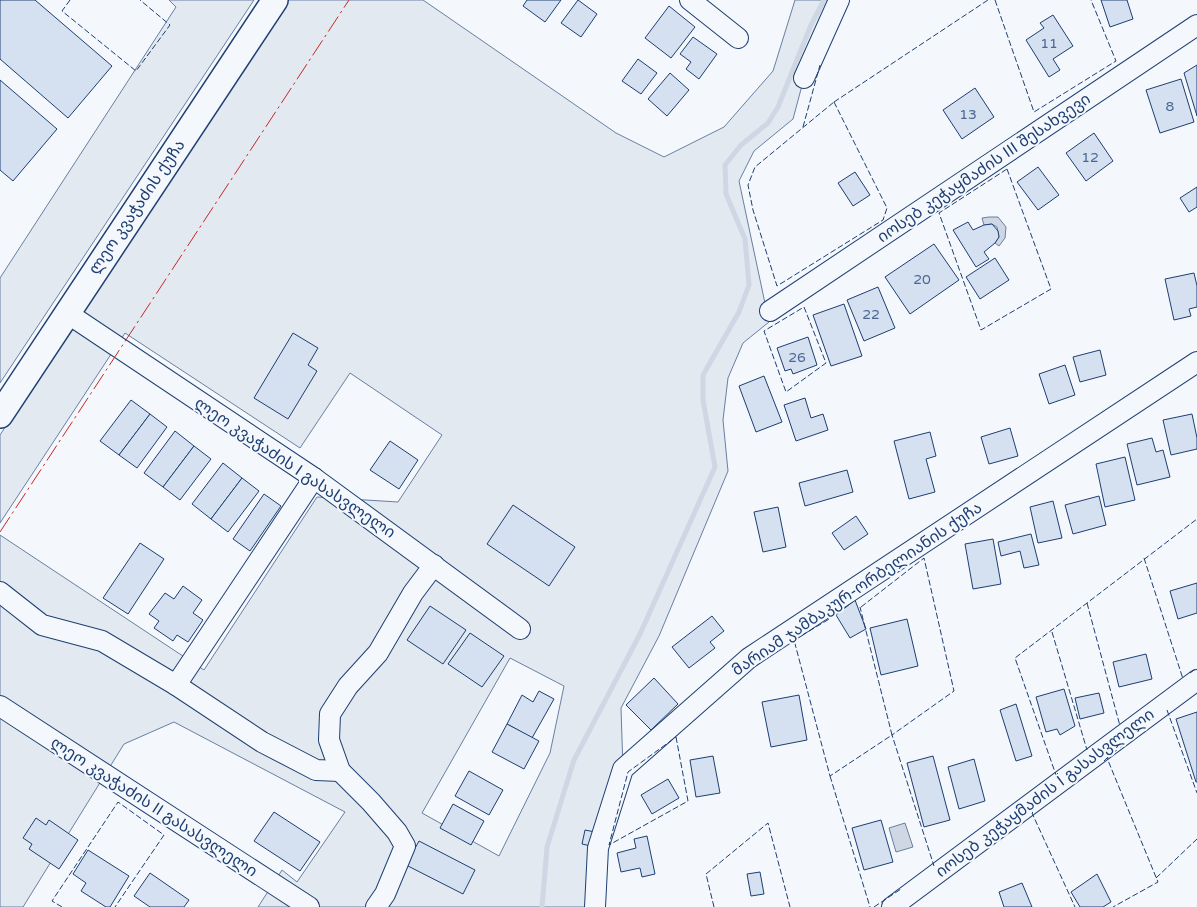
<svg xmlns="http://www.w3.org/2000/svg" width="1197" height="907" viewBox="0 0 1197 907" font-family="'Varela Round','Noto Sans Georgian',sans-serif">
	<rect width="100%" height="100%" fill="#f4f7fb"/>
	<g fill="#e3e9f0" stroke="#687fa3" fill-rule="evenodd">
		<path d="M169 0H254L0 383V278L176 7Z"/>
		<path d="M284 0H423L616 133 664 157 724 127 773 71 795 0H839L804 78 793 119 754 151 739 181 769 322 743 343 728 378 723 420 728 471 659 636 621 708 623 769 595 907H258L282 870 297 882 345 812 174 722 124 744 23 907H0V535L204 670 317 497 398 502 442 435 350 373 300 448 125 333 0 523V435ZM510 658 564 686 550 753 499 856 422 813Z"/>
	</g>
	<g fill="#cfd7e4" stroke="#687fa3">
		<path d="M989 217H998L1006 227 1005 238 999 246 995 243 999 237 997 227 992 224 984 225 982 218Z"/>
		<path d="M905 823 913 847 896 852 889 828Z"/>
	</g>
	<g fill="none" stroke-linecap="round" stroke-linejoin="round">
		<path stroke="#cfd7e4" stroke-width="5" d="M542 907 547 847 574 760 640 634 715 467 703 400V375L739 312 749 285 745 239 726 194 725 165 741 145 768 123 778 107 811 25 824 0"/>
	</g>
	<g fill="#d5e0f0" stroke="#1d3f73">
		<path d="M0 0H35L112 66 68 118 0 59Z"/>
		<path d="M527 0H561L545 22 523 6Z"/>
		<path d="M578 0 597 14 581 37 561 23Z"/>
		<path d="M1101 0H1127L1133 19 1110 27Z"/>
		<path d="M669 6 695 27 671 58 645 38Z"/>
		<path d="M1053 15 1073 46 1053 59 1060 70 1049 77 1026 40 1044 28 1040 23Z"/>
		<path d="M693 37 717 54 699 79 686 69 691 62 680 54Z"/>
		<path d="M638 59 657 73 641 94 622 81Z"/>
		<path d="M1197 65V116L1184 73Z"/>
		<path d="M670 73 689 90 667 116 648 99Z"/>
		<path d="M1181 79 1194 122 1160 133 1146 90Z"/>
		<path d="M0 80 57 129 13 181 0 170Z"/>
		<path d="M975 88 994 117 962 139 943 110Z"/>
		<path d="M1094 133 1113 161 1086 181 1066 153Z"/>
		<path d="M1038 167 1059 195 1038 210 1017 182Z"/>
		<path d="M855 172 870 195 853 206 838 183Z"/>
		<path d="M1197 187V207L1189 212 1180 198Z"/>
		<path d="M968 222 973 230 984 225 992 224 998 231 999 237 995 243 984 252 989 259 976 267 953 230Z"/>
		<path d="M934 244 959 280 910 314 885 277Z"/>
		<path d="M995 258 1009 280 980 299 966 277Z"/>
		<path d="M1194 273 1197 286V307L1189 309 1191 316 1174 320 1165 279Z"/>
		<path d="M878 287 895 328 864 341 847 300Z"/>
		<path d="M844 304 862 356 831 366 813 315Z"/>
		<path d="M293 333 318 348 308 365 317 371 288 419 254 398Z"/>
		<path d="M808 337 817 365 793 374 791 369 785 371 777 348Z"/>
		<path d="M1100 350 1106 375 1080 382 1073 357Z"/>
		<path d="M1065 365 1075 395 1049 404 1039 374Z"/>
		<path d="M764 376 782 422 756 432 739 386Z"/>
		<path d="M805 398 811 418 823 414 828 430 796 441 784 405Z"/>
		<path d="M131 400 150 414 119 455 100 441Z"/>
		<path d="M150 414 167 427 137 468 119 455Z"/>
		<path d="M1192 414 1197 438V449L1171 455 1163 420Z"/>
		<path d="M1010 428 1018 456 989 464 981 437Z"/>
		<path d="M175 431 194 446 163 487 144 473Z"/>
		<path d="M930 432 936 456 926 459 935 492 909 499 894 441Z"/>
		<path d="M1152 438 1156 452 1163 450 1170 477 1137 485 1127 444Z"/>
		<path d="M390 441 418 460 399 489 370 470Z"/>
		<path d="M194 446 211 459 180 500 163 487Z"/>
		<path d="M1125 457 1135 500 1105 507 1096 464Z"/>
		<path d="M223 463 242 478 211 519 192 504Z"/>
		<path d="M847 470 853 492 805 506 799 483Z"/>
		<path d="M242 478 259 491 228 532 211 519Z"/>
		<path d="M264 494 281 506 250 551 233 539Z"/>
		<path d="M1099 496 1106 525 1073 534 1065 505Z"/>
		<path d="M1053 501 1062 538 1038 543 1030 507Z"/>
		<path d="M513 505 575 547 549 586 487 544Z"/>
		<path d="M778 507 786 547 763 552 754 512Z"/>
		<path d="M856 516 868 534 844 550 832 533Z"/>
		<path d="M1031 534 1039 565 1024 568 1020 551 1001 556 998 542Z"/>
		<path d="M993 539 1001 584 973 589 965 544Z"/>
		<path d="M140 543 164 559 128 614 103 598Z"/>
		<path d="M1197 583V613L1178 619 1170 591Z"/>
		<path d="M183 586 202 600 193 613 203 620 188 642 177 635 173 641 154 628 159 621 149 614 165 593 174 599Z"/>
		<path d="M855 600 866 629 850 638 836 615Z"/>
		<path d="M430 606 466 630 443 664 407 640Z"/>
		<path d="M712 616 724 631 710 642 715 648 689 668 672 647Z"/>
		<path d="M907 619 918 666 881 675 870 628Z"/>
		<path d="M470 633 504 656 482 687 448 664Z"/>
		<path d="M1146 654 1152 679 1119 687 1113 662Z"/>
		<path d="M654 678 678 704 651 730 626 705Z"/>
		<path d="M1064 689 1075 726 1060 735 1057 729 1046 732 1036 697Z"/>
		<path d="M539 691 554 699 532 738 507 724 522 695 533 702Z"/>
		<path d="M1099 693 1104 713 1080 719 1075 698Z"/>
		<path d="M799 695 807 740 771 747 762 702Z"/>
		<path d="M1016 704 1032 756 1016 761 1000 710Z"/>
		<path d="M1197 712V782H1196L1176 719Z"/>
		<path d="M507 724 539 741 524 769 492 752Z"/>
		<path d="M713 756 720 793 696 797 690 760Z"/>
		<path d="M933 756 950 820 924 827 907 763Z"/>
		<path d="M974 759 985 801 959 809 948 767Z"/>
		<path d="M469 771 503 790 489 815 455 796Z"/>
		<path d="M668 779 679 798 652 814 641 795Z"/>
		<path d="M453 804 484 821 471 845 440 828Z"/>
		<path d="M274 812 320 842 300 871 254 841Z"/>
		<path d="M36 818 46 825 49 820 78 840 59 869 29 849 32 844 23 838Z"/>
		<path d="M881 820 893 862 864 870 852 828Z"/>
		<path d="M585 830 595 832 591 846 582 844Z"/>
		<path d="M647 836 655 874 642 877 640 868 621 872 617 853 636 848 634 839Z"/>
		<path d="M419 841 475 870 463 894 406 865Z"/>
		<path d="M88 850 129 876 110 907H106L81 891 86 883 73 874Z"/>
		<path d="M760 872 764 894 751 896 747 874Z"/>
		<path d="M150 873 189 900 184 907H150L134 896Z"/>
		<path d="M1097 874 1111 902 1103 907H1080L1071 892Z"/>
		<path d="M1022 883 1032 907H1004L999 892Z"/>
	</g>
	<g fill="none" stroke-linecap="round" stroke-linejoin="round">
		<g stroke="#1d3f73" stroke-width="22">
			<g id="minor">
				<path d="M690 0 738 38"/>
				<path d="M804 78 839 0"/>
				<path d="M770 311 1197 25"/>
				<path d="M67 313 314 478 520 629"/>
				<path d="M0 592 42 625 102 641 176 685 262 742 316 770 340 771"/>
				<path d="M176 685 314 478"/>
				<path d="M0 706 309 907"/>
				<path d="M376 907 385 894 405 846 397 832 371 802 340 771 329 740 330 714 348 686 378 653 413 593 434 565"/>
				<path d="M595 907 598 848 623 769 749 658 1197 362"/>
				<path d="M892 907 1197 680"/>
			</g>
		</g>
		<g stroke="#1d3f73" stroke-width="28">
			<path id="major" d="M0 415 275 0"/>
		</g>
		<use href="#minor" stroke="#f4f7fb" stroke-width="20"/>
		<use href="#major" stroke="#f4f7fb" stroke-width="25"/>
		<g stroke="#1d3f73" stroke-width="1" stroke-dasharray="6 2.5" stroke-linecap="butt">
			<path d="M70 0 62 11 136 71 170 25 140 0"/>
			<path d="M995 0 1034 112 1116 61 1091 0"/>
			<path d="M834 102 887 208 883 220 777 286 753 210 748 185 755 167Z"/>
			<path d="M834 102 988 0"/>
			<path d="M803 127 820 65"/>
			<path d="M1007 169 1051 289 981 330 939 213Z"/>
			<path d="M804 307 826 363 786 392 764 331Z"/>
			<path d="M1144 558 1183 679"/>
			<path d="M1087 603 1120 726"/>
			<path d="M861 607 924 558 954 691 892 735 934 866"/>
			<path d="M836 615 794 640 830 776 892 735 860 607"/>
			<path d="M1052 632 1087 750"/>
			<path d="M1190 673 1197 668"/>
			<path d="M1167 710 1197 793"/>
			<path d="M676 737 688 801 609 845 628 772Z"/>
			<path d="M1107 758 1124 744"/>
			<path d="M1104 761 1107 758 1158 882 1113 907"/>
			<path d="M1058 773 1056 775 1015 658 1197 519"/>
			<path d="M830 776 870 907"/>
			<path d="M1033 812 1032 813 1075 907"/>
			<path d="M1156 878 1197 839"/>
			<path d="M62 907 52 901 118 802 164 835 115 907"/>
			<path d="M714 907 706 874 768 823 790 907"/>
			<path d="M874 907 901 889"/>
		</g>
		<path stroke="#c62828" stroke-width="1" stroke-dasharray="18 4 2.5 4" stroke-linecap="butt" d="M0 532 349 0"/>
	</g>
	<g text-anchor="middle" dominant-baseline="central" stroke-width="4" stroke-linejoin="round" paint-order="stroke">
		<g font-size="14" fill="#4b6792">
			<text x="1049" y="43">11</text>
			<text x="1170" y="106">8</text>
			<text x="968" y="114">13</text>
			<text x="1090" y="157">12</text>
			<text x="922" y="279">20</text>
			<text x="871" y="314">22</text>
			<text x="797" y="357">26</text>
		</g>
		<g font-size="16" fill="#1d3f73" stroke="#f4f7fb">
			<text transform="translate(984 168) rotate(-34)">იოსებ კეჭაყმაძის III შესახვევი</text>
			<text transform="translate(137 207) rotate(-56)">ლეო კვაჭაძის ქუჩა</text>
			<text transform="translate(295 468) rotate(34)">ლეო კვაჭაძის I გასასვლელი</text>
			<text transform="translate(857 589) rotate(-34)">მარიამ ჯამბაკურ-ორბელიანის ქუჩა</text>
			<text transform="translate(1045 793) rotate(-37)">იოსებ კეჭაყმაძის I გასასვლელი</text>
			<text transform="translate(154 807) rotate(33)">ლეო კვაჭაძის II გასასვლელი</text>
		</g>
	</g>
</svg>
